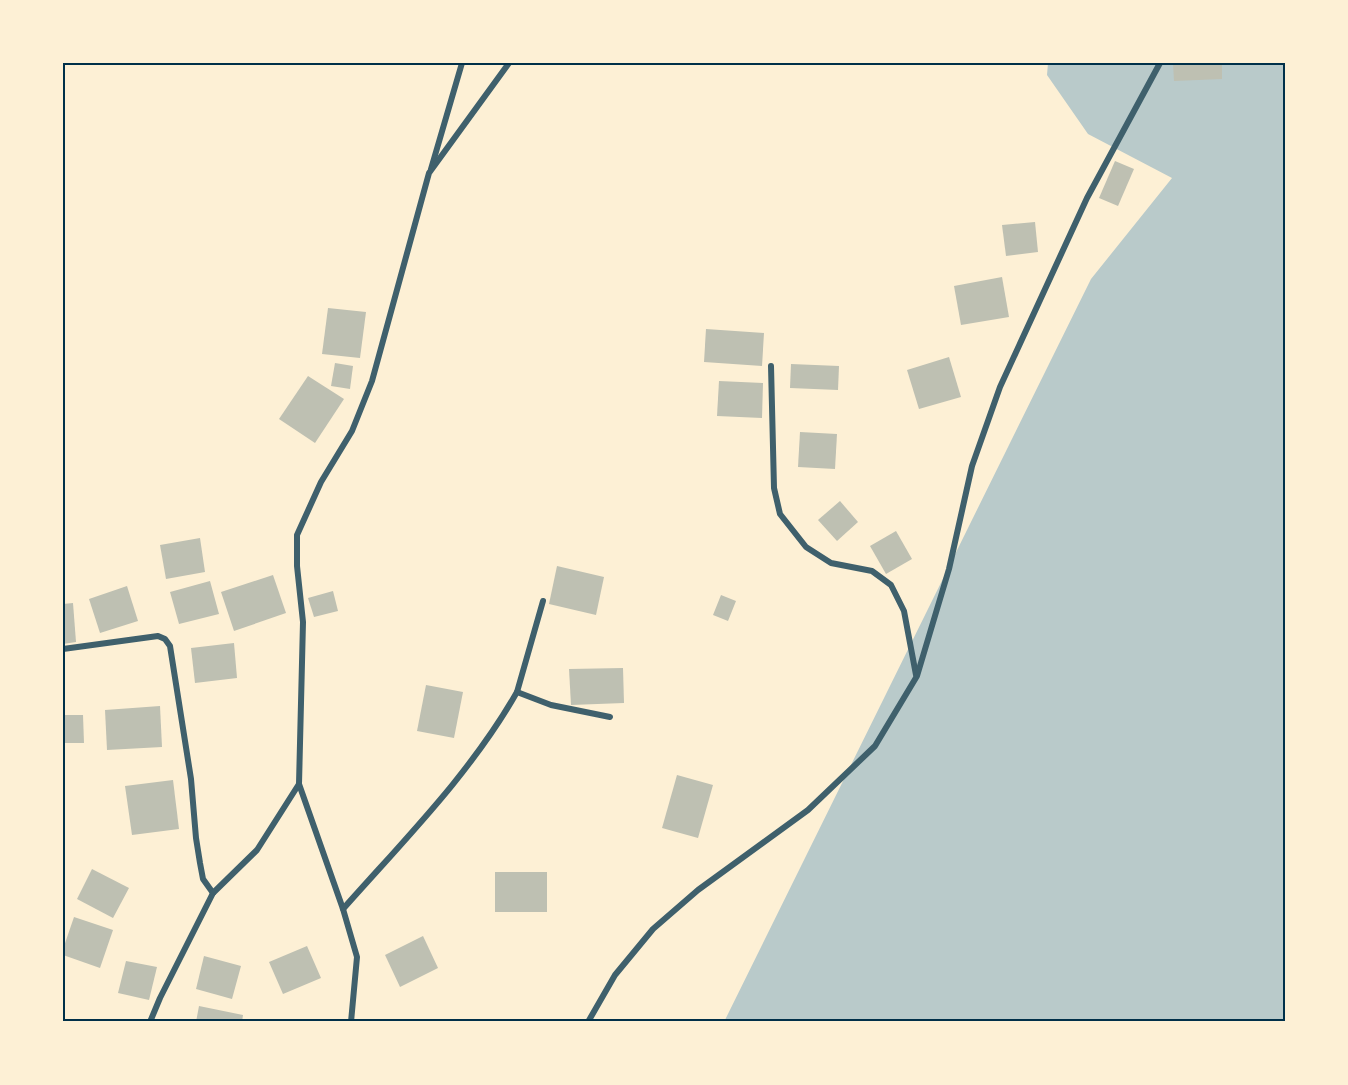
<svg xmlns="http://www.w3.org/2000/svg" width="1348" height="1085" viewBox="0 0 1348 1085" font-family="'Archivo Narrow',sans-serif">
	<rect width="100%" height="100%" fill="#fdf0d5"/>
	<path fill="#b9caca" d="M1048 63H1285V1022H724L1091 279 1172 178 1088 134 1047 75Z"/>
	<g fill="#bec0b2">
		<path d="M1173 63H1222V79L1174 81Z"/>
		<path d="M1115 161 1134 169 1118 206 1099 198Z"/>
		<path d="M1035 222 1038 252 1006 256 1002 225Z"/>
		<path d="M1002 277 1009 317 961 325 954 286Z"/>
		<path d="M328 308 366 312 360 358 322 354Z"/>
		<path d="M706 329 764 333 762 366 704 362Z"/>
		<path d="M949 357 961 397 919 409 907 370Z"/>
		<path d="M335 363 353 366 350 389 331 386Z"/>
		<path d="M791 364 839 366 838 390 790 388Z"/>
		<path d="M308 376 344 399 315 443 279 419Z"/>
		<path d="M719 381 763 383 762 418 717 416Z"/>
		<path d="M800 432 837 434 835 469 798 467Z"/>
		<path d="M840 501 858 522 837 541 818 520Z"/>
		<path d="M896 531 912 559 886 574 870 546Z"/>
		<path d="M200 538 205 572 166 579 160 545Z"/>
		<path d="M557 566 604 577 596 615 549 604Z"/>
		<path d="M273 575 286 613 234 631 221 592Z"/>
		<path d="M210 581 219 614 179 624 170 592Z"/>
		<path d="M127 586 138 621 100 633 89 599Z"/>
		<path d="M333 591 338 611 314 617 308 598Z"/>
		<path d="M721 595 736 601 728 621 713 615Z"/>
		<path d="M73 603 76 642 63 644V604Z"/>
		<path d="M234 643 237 678 195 683 191 648Z"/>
		<path d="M623 668 624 703 571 705 569 669Z"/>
		<path d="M426 685 463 692 454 738 417 731Z"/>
		<path d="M160 706 162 747 107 750 105 710Z"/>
		<path d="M63 715H83L84 743H63Z"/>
		<path d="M677 775 713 785 698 838 662 828Z"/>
		<path d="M173 780 179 829 132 835 125 786Z"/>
		<path d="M92 869 129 888 113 918 77 899Z"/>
		<rect x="495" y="872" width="52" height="40"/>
		<path d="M74 917 113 930 100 968 63 955V949Z"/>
		<path d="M423 936 438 968 400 987 385 955Z"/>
		<path d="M307 946 321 978 283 994 269 962Z"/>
		<path d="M204 956 241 966 232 999 196 989Z"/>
		<path d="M126 961 157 967 149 1000 118 993Z"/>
		<path d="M199 1006 243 1015 242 1022H196Z"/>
	</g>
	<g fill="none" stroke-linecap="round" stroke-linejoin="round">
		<g stroke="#3f606c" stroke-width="6">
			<path d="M431 169 462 63"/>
			<path d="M771 366 774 488 780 514 806 547 831 563 872 571 891 585 904 611 916 675"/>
			<path d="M63 649 158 636 165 639 170 646 191 779 196 838 200 863 203 879 213 893"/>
			<path d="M517 692 543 601"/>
			<path d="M299 784 343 909 357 957 351 1022"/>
			<path d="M343 909C404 840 471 773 517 692L551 705 610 717"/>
			<path d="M150 1022 160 998 213 893 257 850 299 784 303 622 297 566V535L321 482 352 431 372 381 429 173 509 63"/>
			<path d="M588 1022 615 975 653 929 698 890 808 810 875 746 917 676 949 569 972 466 1000 387 1087 198 1160 63"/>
		</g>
	</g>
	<rect width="1348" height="1085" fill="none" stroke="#fdf0d5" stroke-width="129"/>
	<rect x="64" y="64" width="1220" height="956" fill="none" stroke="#003049" stroke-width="2"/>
</svg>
